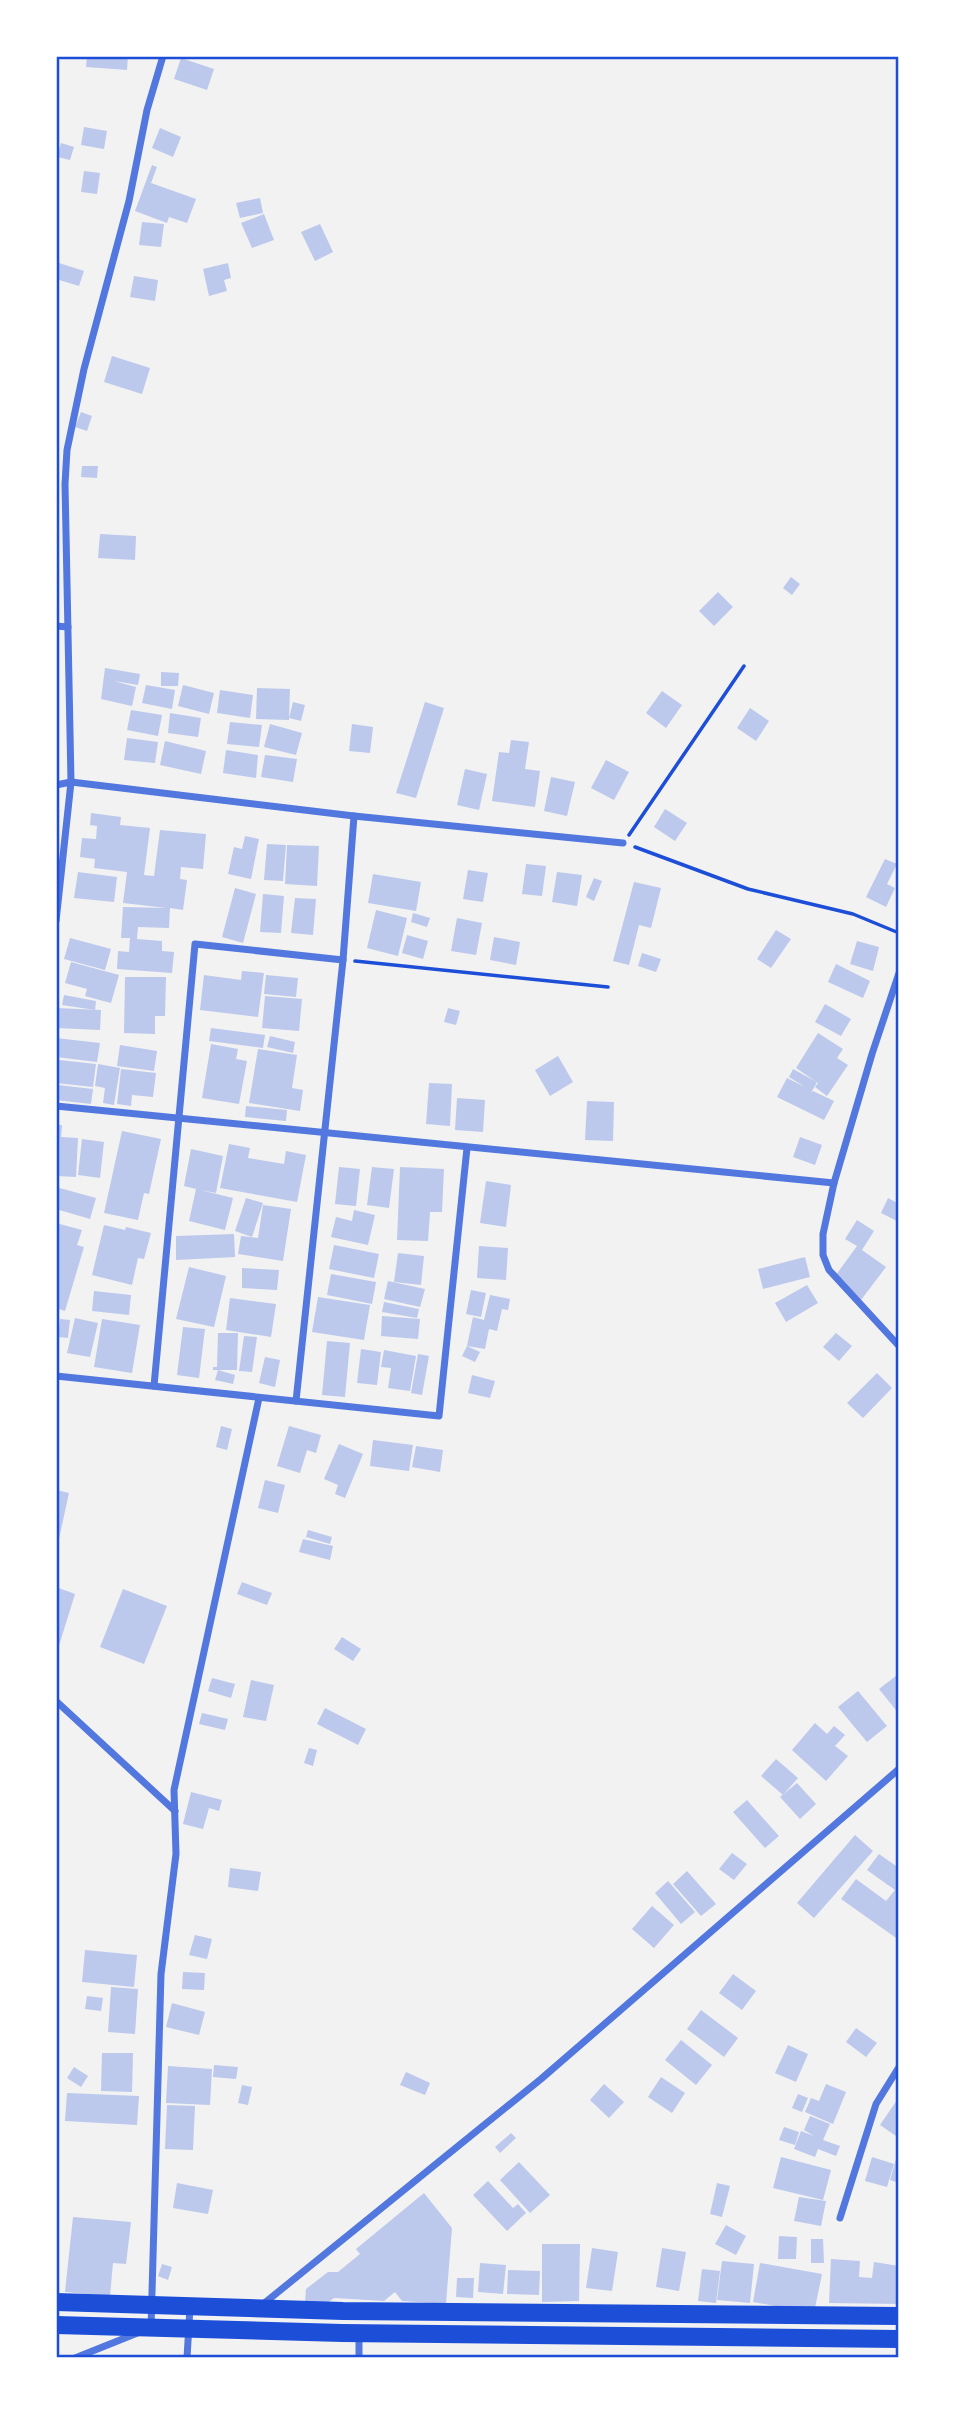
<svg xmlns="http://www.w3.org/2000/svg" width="955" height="2414" viewBox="0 0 955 2414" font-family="Spectral,serif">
	<rect width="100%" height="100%" fill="#f2f2f2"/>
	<g fill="#bdc9ec">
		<path d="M87 56H128L127 70 86 67Z"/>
		<path d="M181 58 214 69 207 90 174 79Z"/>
		<path d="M84 127 107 131 104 149 81 145Z"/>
		<path d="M160 128 181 137 173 157 152 148Z"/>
		<path d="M61 143 74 147 70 160 57 157Z"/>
		<path d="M152 165 157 167 151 183 196 199 187 223 169 217 167 223 135 211Z"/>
		<path d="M84 171 100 173 97 194 81 192Z"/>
		<path d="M260 198 263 213 240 218 236 203Z"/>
		<path d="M264 214 274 240 252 248 241 223Z"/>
		<path d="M142 222 164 224 161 247 139 245Z"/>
		<path d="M320 224 333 252 315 261 301 232Z"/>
		<path d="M56 262 84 271 79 286 56 279Z"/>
		<path d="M228 263 231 278 224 280 227 291 209 296 203 269Z"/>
		<path d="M134 276 158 280 155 301 130 297Z"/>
		<path d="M112 356 150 368 142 394 104 382Z"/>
		<path d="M81 412 92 416 87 431 75 427Z"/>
		<path d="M82 466H98L97 478 81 477Z"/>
		<path d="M100 534 136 536 135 560 98 558Z"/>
		<path d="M791 577 800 584 792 595 783 588Z"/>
		<path d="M718 592 733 607 714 626 699 611Z"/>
		<path d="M105 668 140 674 138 685 114 681 136 687 132 706 101 699Z"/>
		<path d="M161 672 179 673 178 686H161Z"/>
		<path d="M146 685 175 690 172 709 142 703Z"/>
		<path d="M183 685 214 693 209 714 178 706Z"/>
		<path d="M257 688 290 689 289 718 293 702 305 705 301 721 289 718V720L256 719Z"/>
		<path d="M220 690 253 695 250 718 217 713Z"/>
		<path d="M662 691 682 705 666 728 646 713Z"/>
		<path d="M425 702 444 708 416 798 396 793Z"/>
		<path d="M750 708 769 721 756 741 737 728Z"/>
		<path d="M131 710 162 715 158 736 127 730Z"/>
		<path d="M170 713 201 718 198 737 168 733Z"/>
		<path d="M230 722 262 725 259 747 227 744Z"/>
		<path d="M270 724 302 733 296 755 264 747Z"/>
		<path d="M352 724 373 727 370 753 349 751Z"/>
		<path d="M127 738 158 742 155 763 124 760Z"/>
		<path d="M511 740 529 742 525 769 540 771 535 807 492 801 499 752 509 753Z"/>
		<path d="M165 741 206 751 201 774 160 765Z"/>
		<path d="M226 750 258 755 256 778 223 773Z"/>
		<path d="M265 755 297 759 293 782 261 777Z"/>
		<path d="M606 760 629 772 614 800 591 788Z"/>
		<path d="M465 769 487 774 479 810 457 805Z"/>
		<path d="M551 777 575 782 567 816 544 811Z"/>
		<path d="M665 809 687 823 675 841 654 827Z"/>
		<path d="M91 813 121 817 120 825 150 828 144 875 154 876 160 830 206 834 203 869 181 867 180 879 187 880 183 910 170 908 169 928 138 927 137 939 162 941V951L174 952 172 973 117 969 118 951 129 952 130 938H121L123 907 167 908 123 903 127 872 94 868 95 859 80 857 82 838 96 839 97 826 90 825Z"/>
		<path d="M245 836 259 839 251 879 228 874 234 847 242 849Z"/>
		<path d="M267 844 286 845 283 881 264 880Z"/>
		<path d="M287 845 319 846 317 886 285 884Z"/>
		<path d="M885 859 897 864 887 884 895 888 886 907 866 897Z"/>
		<path d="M526 864 546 866 542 896 522 894Z"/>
		<path d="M468 870 488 873 483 902 463 899Z"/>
		<path d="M78 872 117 877 114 902 74 898Z"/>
		<path d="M557 872 582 875 577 906 552 902Z"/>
		<path d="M373 874 421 882 416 911 368 903Z"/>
		<path d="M594 878 602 881 594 901 586 897Z"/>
		<path d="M634 882 661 888 651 928 639 925 629 965 613 961Z"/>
		<path d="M235 888 256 894 243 943 222 937Z"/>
		<path d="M263 894 284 896 281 933 260 932Z"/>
		<path d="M295 898 316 899 313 935 291 933Z"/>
		<path d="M376 910 407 918 398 956 367 948Z"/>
		<path d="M413 913 430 918 427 927 411 922Z"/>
		<path d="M457 918 482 923 476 955 451 951Z"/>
		<path d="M776 930 791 939 771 968 757 959Z"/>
		<path d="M407 935 428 941 423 959 402 953Z"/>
		<path d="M494 937 520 942 516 965 490 960Z"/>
		<path d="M70 938 111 949 105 970 64 959Z"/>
		<path d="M857 941 879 947 873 971 850 964Z"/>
		<path d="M642 953 661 959 656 972 638 966Z"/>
		<path d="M71 962 119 975 111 1003 85 996 87 989 65 983Z"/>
		<path d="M836 964 870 981 863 998 828 982Z"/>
		<path d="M242 971 264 973 258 1017 200 1010 204 975 241 980Z"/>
		<path d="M266 975 298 978 296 997 264 994Z"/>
		<path d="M125 977H166L165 1016H155V1034L124 1033Z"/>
		<path d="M64 995 96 1001 95 1010 62 1005Z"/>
		<path d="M265 996 302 999 299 1031 262 1028Z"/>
		<path d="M825 1004 851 1019 841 1036 815 1022Z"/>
		<path d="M57 1008 101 1010 100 1030 56 1028Z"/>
		<path d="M448 1008 460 1011 456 1025 444 1022Z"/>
		<path d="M211 1028 265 1035 263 1048 209 1041Z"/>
		<path d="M818 1033 843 1049 837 1058 848 1065 827 1096 815 1087 818 1083 796 1068Z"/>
		<path d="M270 1036 295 1042 293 1053 267 1047Z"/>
		<path d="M56 1038 100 1043 97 1062 56 1057Z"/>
		<path d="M211 1044 238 1049 236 1059 247 1061 239 1104 202 1098Z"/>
		<path d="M120 1045 157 1051 154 1071 117 1066Z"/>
		<path d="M258 1049 297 1055 292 1088 303 1090 300 1111 249 1103Z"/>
		<path d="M558 1056 573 1082 550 1096 535 1070Z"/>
		<path d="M59 1060 96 1064 93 1087 56 1083Z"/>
		<path d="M98 1064 120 1068 114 1105 103 1103 105 1088 95 1086Z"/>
		<path d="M121 1069 156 1073 153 1097 132 1095 131 1106 117 1104Z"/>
		<path d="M793 1069 817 1082 811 1093 813 1091 834 1101 824 1120 777 1097 787 1078 805 1087 789 1077Z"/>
		<path d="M429 1083 452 1084 450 1126 426 1124Z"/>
		<path d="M58 1085 93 1089 91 1104 56 1100Z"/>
		<path d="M457 1098 485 1100 483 1132 455 1130Z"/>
		<path d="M587 1101 614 1102 613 1141 585 1140Z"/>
		<path d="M246 1106 287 1110 286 1121 245 1117Z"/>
		<path d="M56 1125H62L61 1137 78 1138 76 1177 56 1176Z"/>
		<path d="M122 1131 161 1139 149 1194 144 1193 138 1220 104 1213Z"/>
		<path d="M800 1137 822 1145 815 1165 793 1157Z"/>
		<path d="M82 1139 104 1142 100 1178 78 1175Z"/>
		<path d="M229 1144 250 1148 248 1158 284 1164 286 1151 306 1155 297 1202 220 1188Z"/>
		<path d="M191 1149 223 1156 216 1193 200 1190 233 1198 225 1230 189 1221 196 1189 184 1186Z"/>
		<path d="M339 1167 360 1169 356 1206 335 1204Z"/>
		<path d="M372 1167 394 1169 389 1208 367 1205Z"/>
		<path d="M400 1167 444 1169 442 1212H430L428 1241 397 1240Z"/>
		<path d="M486 1181 511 1185 506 1227 480 1223Z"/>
		<path d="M56 1187 96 1198 90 1219 56 1209Z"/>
		<path d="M246 1198 263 1203 252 1237 235 1231Z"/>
		<path d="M888 1198 899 1204V1222L881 1213Z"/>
		<path d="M263 1205 291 1209 283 1261 238 1254 241 1236 258 1238Z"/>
		<path d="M354 1210 375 1215 368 1245 331 1237 336 1217 352 1221Z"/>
		<path d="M857 1220 874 1231 862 1250 886 1267 861 1300 833 1279 857 1246 845 1239Z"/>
		<path d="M56 1223 82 1230 77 1245 84 1247 65 1311 56 1308Z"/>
		<path d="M104 1225 125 1230 126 1227 151 1233 144 1259 138 1258 132 1285 92 1275Z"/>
		<path d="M234 1234 235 1257 176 1260V1236Z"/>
		<path d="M334 1245 379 1254 374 1278 329 1269Z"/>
		<path d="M479 1246 508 1248 506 1280 477 1278Z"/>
		<path d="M398 1253 424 1256 421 1285 394 1282Z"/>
		<path d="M805 1257 810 1277 763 1289 758 1269Z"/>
		<path d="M189 1267 226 1276 214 1327 176 1319Z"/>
		<path d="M242 1268 279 1270 277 1290 242 1288Z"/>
		<path d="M331 1274 376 1282 372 1304 327 1295Z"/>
		<path d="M388 1281 425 1289 420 1307 384 1299Z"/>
		<path d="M807 1285 818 1303 786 1322 775 1303Z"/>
		<path d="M471 1290 486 1293 481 1317 466 1314Z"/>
		<path d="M94 1291 131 1295 129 1315 92 1311Z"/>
		<path d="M490 1295 510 1299 508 1310 502 1309 497 1331 489 1329 485 1349 467 1346 473 1317 484 1320Z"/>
		<path d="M318 1297 370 1305 364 1340 312 1332Z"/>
		<path d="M230 1298 276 1304 271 1337 226 1330Z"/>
		<path d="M384 1302 419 1309 417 1318 382 1312Z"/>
		<path d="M382 1316 420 1319 418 1339 381 1336Z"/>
		<path d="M75 1318 98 1323 90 1357 67 1353Z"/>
		<path d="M60 1319 70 1320 68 1338 58 1337Z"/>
		<path d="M102 1319 140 1325 132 1373 94 1367Z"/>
		<path d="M183 1327 205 1329 199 1378 177 1375Z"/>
		<path d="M218 1333H238L237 1370H213V1367H217Z"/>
		<path d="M836 1333 852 1346 839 1361 823 1347Z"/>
		<path d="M244 1336 257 1337 252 1372 239 1371Z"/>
		<path d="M327 1341 350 1343 345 1397 322 1395Z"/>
		<path d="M467 1346 480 1352 475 1362 462 1356Z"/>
		<path d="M361 1349 381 1352 377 1385 357 1383Z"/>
		<path d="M384 1350 416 1356 410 1391 388 1388 391 1368 381 1367Z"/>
		<path d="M418 1354 429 1356 422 1395 411 1393Z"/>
		<path d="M265 1357 280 1360 275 1387 259 1383Z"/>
		<path d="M218 1370 235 1375 233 1384 215 1380Z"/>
		<path d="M877 1373 892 1388 863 1418 847 1403Z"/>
		<path d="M472 1375 495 1381 490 1398 468 1393Z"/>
		<path d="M221 1426 232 1429 227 1450 216 1447Z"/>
		<path d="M289 1426 321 1435 316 1453 307 1450 300 1473 277 1466Z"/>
		<path d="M373 1440 413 1445 409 1471 370 1466Z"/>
		<path d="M339 1444 363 1454 345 1498 335 1494 338 1485 324 1479Z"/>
		<path d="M416 1446 443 1450 440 1472 412 1467Z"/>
		<path d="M265 1480 285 1485 278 1513 258 1508Z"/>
		<path d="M56 1490 69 1493 57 1548H56Z"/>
		<path d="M308 1530 332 1537 330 1544 306 1537Z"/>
		<path d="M303 1539 333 1546 330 1560 299 1552Z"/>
		<path d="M242 1582 272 1593 267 1605 237 1594Z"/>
		<path d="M56 1587 75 1594 57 1652H56Z"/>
		<path d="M123 1589 167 1606 144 1664 100 1647Z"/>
		<path d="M342 1637 361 1649 353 1661 334 1649Z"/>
		<path d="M897 1675 899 1677V1714L879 1689Z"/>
		<path d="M212 1678 235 1684 231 1698 208 1691Z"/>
		<path d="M251 1680 274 1685 266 1721 243 1717Z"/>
		<path d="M858 1691 887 1726 867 1742 838 1707Z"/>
		<path d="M325 1708 366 1729 358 1745 317 1724Z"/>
		<path d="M202 1713 228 1719 225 1730 199 1724Z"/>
		<path d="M815 1723 827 1734 834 1726 845 1735 835 1746 848 1756 826 1781 792 1750Z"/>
		<path d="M309 1748 317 1750 313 1766 304 1763Z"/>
		<path d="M776 1759 798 1778 783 1795 761 1776Z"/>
		<path d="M797 1783 816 1804 800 1819 780 1797Z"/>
		<path d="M191 1792 222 1800 219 1811 209 1808 203 1829 183 1824Z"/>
		<path d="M747 1800 779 1836 765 1848 733 1812Z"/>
		<path d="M855 1835 873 1851 814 1918 797 1903Z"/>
		<path d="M732 1853 747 1864 734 1880 719 1869Z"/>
		<path d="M879 1854 899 1868V1940L841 1899 856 1879 886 1901 895 1890 867 1870Z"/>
		<path d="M230 1868 261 1872 258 1891 228 1887Z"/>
		<path d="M687 1871 716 1904 701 1916 673 1884Z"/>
		<path d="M668 1881 695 1912 681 1924 655 1893Z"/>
		<path d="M652 1906 674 1925 654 1948 632 1929Z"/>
		<path d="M195 1935 212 1939 207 1959 189 1955Z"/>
		<path d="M85 1950 137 1955 134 1987 82 1982Z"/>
		<path d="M183 1972 205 1973 204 1990 182 1989Z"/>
		<path d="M733 1974 756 1991 742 2010 719 1993Z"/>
		<path d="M111 1987 138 1989 135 2034 108 2032Z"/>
		<path d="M87 1996 103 1998 101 2011 85 2009Z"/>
		<path d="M172 2003 205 2012 199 2035 166 2027Z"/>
		<path d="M701 2010 738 2038 724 2057 687 2029Z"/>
		<path d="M856 2028 877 2043 866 2057 846 2042Z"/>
		<path d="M681 2040 712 2065 696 2085 665 2060Z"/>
		<path d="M788 2045 808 2054 796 2082 775 2073Z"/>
		<path d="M102 2053H133L132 2092 101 2091Z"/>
		<path d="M214 2065 238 2067 236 2079 213 2077Z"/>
		<path d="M168 2066 212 2069 210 2105 166 2103Z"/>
		<path d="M74 2067 88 2076 81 2087 67 2078Z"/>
		<path d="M406 2072 430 2083 425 2095 400 2085Z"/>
		<path d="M661 2077 685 2093 672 2113 648 2097Z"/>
		<path d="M604 2084 624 2102 609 2118 590 2100Z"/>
		<path d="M826 2084 846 2092 833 2124 805 2112 811 2098 819 2101Z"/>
		<path d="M242 2085 252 2087 248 2105 238 2103Z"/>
		<path d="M67 2093 139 2096 137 2125 65 2121Z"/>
		<path d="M798 2094 808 2098 802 2112 792 2108Z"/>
		<path d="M899 2097V2138L880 2125Z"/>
		<path d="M167 2105 195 2106 193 2150 165 2149Z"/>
		<path d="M810 2116 830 2124 823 2140 840 2146 836 2156 818 2149 815 2157 794 2149 801 2131 814 2136 804 2130Z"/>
		<path d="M784 2127 799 2132 795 2145 779 2140Z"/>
		<path d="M511 2133 516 2138 500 2153 495 2147Z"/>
		<path d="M898 2152H899V2183L890 2180Z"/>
		<path d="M781 2157 831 2170 823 2200 773 2188Z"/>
		<path d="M872 2157 894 2164 887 2187 865 2181Z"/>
		<path d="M519 2162 550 2195 530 2213 500 2180Z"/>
		<path d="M488 2181 513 2208 518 2204 526 2213 507 2231 473 2195Z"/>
		<path d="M177 2183 213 2190 208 2214 173 2208Z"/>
		<path d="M717 2183 730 2186 722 2217 710 2214Z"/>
		<path d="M424 2193 452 2228 446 2304 402 2301 395 2292 384 2301 334 2298 325 2305 305 2303 306 2289 328 2272H338L360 2254 356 2249Z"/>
		<path d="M799 2197 826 2201 821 2226 794 2221Z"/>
		<path d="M73 2217 131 2222 126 2264 113 2263 110 2296 65 2292Z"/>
		<path d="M726 2225 746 2236 736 2255 715 2244Z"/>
		<path d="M779 2236 797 2237 796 2259H778Z"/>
		<path d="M811 2239H823L824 2263H811Z"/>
		<path d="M542 2244H580L579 2301 542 2302Z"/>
		<path d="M592 2248 618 2252 612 2291 586 2288Z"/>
		<path d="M662 2248 686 2252 679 2291 656 2287Z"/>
		<path d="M831 2259 860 2261 859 2277 872 2278 874 2262 899 2266V2304L829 2303Z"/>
		<path d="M722 2261 754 2264 750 2303 717 2300Z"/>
		<path d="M480 2263 506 2265 503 2294 478 2292Z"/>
		<path d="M760 2263 822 2274 814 2313 753 2302Z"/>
		<path d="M162 2264 172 2267 168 2280 158 2276Z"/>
		<path d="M702 2269 720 2271 716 2303 698 2301Z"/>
		<path d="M508 2270 540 2271 539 2295 507 2294Z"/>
		<path d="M457 2278H474L473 2298 456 2297Z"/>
	</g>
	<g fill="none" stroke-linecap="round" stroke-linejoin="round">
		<g stroke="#1d4ed8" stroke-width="3.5">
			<path d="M629 835 744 666"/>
			<path d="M635 847 748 889 853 914 899 933"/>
			<path d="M355 961 608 987"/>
		</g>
		<g stroke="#5277de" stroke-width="7">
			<path d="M56 626 68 627"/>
			<path d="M56 785 71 782 354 816 623 843"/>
			<path d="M56 921 71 782 65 484 67 450 84 369 129 201 147 110 163 56"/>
			<path d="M899 973 872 1054 834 1183 823 1234V1255L829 1270 899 1346"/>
			<path d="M56 1106 834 1183"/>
			<path d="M56 1376 439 1416 467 1148"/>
			<path d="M154 1386 195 944 343 960"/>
			<path d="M296 1401 343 960 354 816"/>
			<path d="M56 1701 175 1811"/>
			<path d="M840 2218 876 2104 899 2067"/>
			<path d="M262 2305 541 2079 899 1769"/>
			<path d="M151 2328 161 1974 176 1854 174 1790 259 1398"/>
			<path d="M359 2334V2358"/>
			<path d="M75 2358 140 2332"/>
			<path d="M187 2358 190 2307"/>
		</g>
		<g stroke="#1d4ed8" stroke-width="18">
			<path d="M56 2302 343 2311 899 2316"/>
			<path d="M56 2325 342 2333 899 2339"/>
		</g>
	</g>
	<rect width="955" height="2414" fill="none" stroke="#ffffff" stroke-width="116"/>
	<rect x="58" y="58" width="839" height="2298" fill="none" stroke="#1d4ed8" stroke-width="2.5"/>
</svg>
